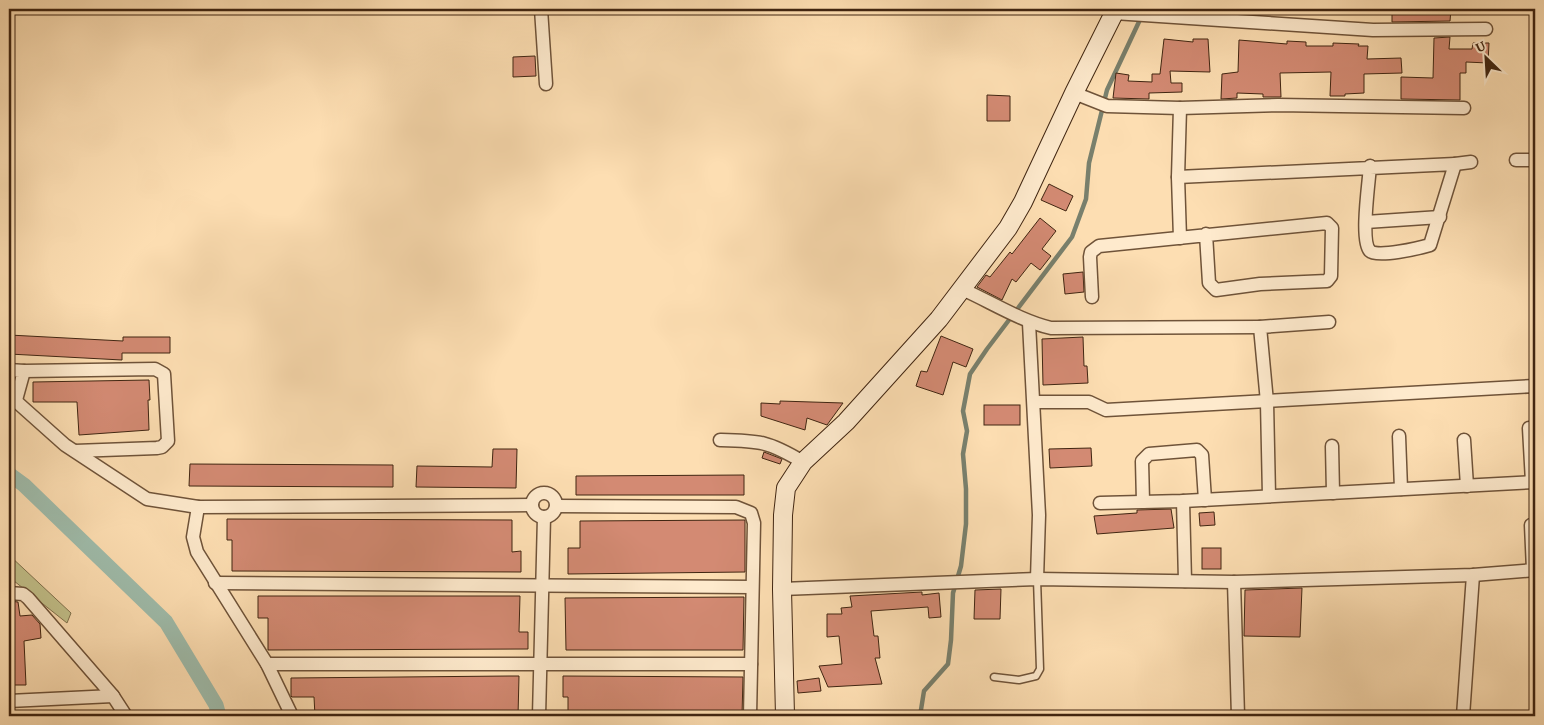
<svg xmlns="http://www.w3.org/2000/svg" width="1544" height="725" viewBox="0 0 1544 725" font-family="'Gentium Book Plus',serif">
	<rect width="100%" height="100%" fill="#fddeb2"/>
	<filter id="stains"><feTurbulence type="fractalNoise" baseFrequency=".004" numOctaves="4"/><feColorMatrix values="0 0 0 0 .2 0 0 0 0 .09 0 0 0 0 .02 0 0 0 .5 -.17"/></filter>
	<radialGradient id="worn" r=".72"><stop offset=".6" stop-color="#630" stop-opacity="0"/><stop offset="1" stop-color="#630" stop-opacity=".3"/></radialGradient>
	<path fill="#c2c08a" stroke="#81724e" d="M9 555 71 613 67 623 9 577Z"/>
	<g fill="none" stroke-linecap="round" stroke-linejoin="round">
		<path stroke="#79806d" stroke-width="4.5" d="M920 716 924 691 948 664 951 640 953 593 961 566 966 524V489L963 454 967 431 963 411 970 374 987 349 1072 237 1086 199 1089 163 1107 90 1145 9"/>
		<path stroke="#9fbcab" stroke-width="15" d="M9 474 24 485 166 622 216 705 219 716"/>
	</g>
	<g fill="#d38a73" stroke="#402511">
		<path d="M1392 9H1451L1450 21 1392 22Z"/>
		<path d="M1450 37 1449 49H1472L1473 43H1489L1488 63 1466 62V73H1460V100L1401 99V77L1433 78 1434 38Z"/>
		<path d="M1164 39 1193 42V39H1208L1210 72 1170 71 1171 83H1182V92L1149 93V99L1113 98 1116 73 1129 75 1128 81 1152 82V74H1160Z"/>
		<path d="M1239 40 1287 44V41L1306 42V46H1333V43L1359 44 1358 46H1368L1367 59 1401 58 1402 73 1364 74V93L1345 94V96H1330L1331 72 1280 73 1281 97H1263V94L1237 93V98L1221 99 1222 74 1238 72Z"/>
		<path d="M535 56 536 76 513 77V57Z"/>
		<path d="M987 95 1010 96V121H987Z"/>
		<path d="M1049 184 1073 196 1066 211 1041 200Z"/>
		<path d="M1040 218 1056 231 1042 249 1051 256 1040 270 1031 263 1016 282 1012 279 1002 300 977 287 986 275 990 277 1010 252 1012 254Z"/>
		<path d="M1083 272 1084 292 1065 294 1063 274Z"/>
		<path d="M9 335 123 341V337H170V353H122V360L9 354Z"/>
		<path d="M941 336 973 349 966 367 953 362 943 395 916 386 921 371 927 372Z"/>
		<path d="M1083 337 1084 366H1087L1088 383 1043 385 1042 339Z"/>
		<path d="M149 380 150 400H148L149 430 79 435 77 402H33V382Z"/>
		<path d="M780 401 843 403 827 425 807 418 805 430 761 416V403L780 404Z"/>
		<rect x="984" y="405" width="36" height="20"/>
		<path d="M1091 448 1092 466 1050 468 1049 449Z"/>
		<path d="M493 449H517L516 488 416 487 417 466 492 467Z"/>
		<path d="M764 452 782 459 780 464 762 458Z"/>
		<path d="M190 464 393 465V487L189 486Z"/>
		<path d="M744 475V495H576V476Z"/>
		<path d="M1171 509 1174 528 1097 534 1094 516 1137 513V510Z"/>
		<path d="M1214 512 1215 525 1200 526 1199 513Z"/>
		<path d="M227 519 512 520V552L521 551V572L232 571V540H227Z"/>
		<path d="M745 520V572L568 574V548H580V521Z"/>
		<rect x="1202" y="548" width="19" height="21"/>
		<path d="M1302 588 1300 637 1244 636 1245 590Z"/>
		<path d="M1001 589 1000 619H974L975 590Z"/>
		<path d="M922 592V595L939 593 941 617 929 618 928 607 871 611 874 636H878L880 658H875L882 684 828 687 819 666 842 664 839 636 827 637V614H842L841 608 852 607 850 596Z"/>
		<path d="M258 596H520L519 632H528V649L268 650V618H258Z"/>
		<path d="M744 597 743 650H566L565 598Z"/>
		<path d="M9 601 18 602 20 616 32 615 40 624 41 638 24 641 26 685H9Z"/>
		<path d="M509 676H519L518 716H315L314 697H292L291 696V678Z"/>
		<path d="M563 676 743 677 742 716H568V697H563Z"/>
		<path d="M819 678 821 691 798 693 797 681Z"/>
	</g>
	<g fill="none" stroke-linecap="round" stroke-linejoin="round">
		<g stroke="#6f5339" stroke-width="9">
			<path id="lane" d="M994 677 1019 680 1036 676 1040 669 1037 579"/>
		</g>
		<g stroke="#6f5339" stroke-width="15">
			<g id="street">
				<path d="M541 9 546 84"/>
				<path d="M1114 13 1373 30 1486 29"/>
				<path d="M1074 93 1107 106 1180 108 1278 105 1464 108"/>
				<path d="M1516 160H1535"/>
				<path d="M1455 164 1471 162"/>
				<path d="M1178 177 1455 164 1430 245C1420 248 1377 258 1370 251 1360 241 1369 182 1370 166"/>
				<path d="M1366 222 1440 217"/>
				<path d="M1180 238 1178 177 1180 108"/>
				<path d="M962 289C991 302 1021 321 1051 328L1260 327"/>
				<path d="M1092 297 1090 257 1091 252 1099 246 1327 223 1332 228 1331 276 1327 281 1260 284 1216 290 1209 283 1206 234"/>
				<path d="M1029 323 1039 515 1037 579"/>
				<path d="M9 370 24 371 16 400"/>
				<path d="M24 371 155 369 164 374 168 441 162 447 157 448 75 451"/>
				<path d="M9 395 65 445 147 499 198 507 532 505"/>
				<path d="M1035 402H1089L1106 410 1535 386"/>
				<path d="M1529 428 1532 482"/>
				<path d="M1399 436 1401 489"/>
				<path d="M720 440C760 441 768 441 803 462"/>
				<path d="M1464 440 1467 486"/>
				<path d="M1332 446 1333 493"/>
				<circle cx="544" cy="505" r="12"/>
				<path d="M1269 496 1267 402 1260 327 1329 322"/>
				<path d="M1183 501 1185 581"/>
				<path d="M1143 502 1142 461 1149 454 1197 450 1202 455 1205 500"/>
				<path d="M1100 503 1183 501 1535 482"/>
				<path d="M556 506 736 507 751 513 754 523 750 716"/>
				<path d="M198 507 193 537 197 552 267 664 292 716"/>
				<path d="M1531 525 1533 570"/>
				<path d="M1234 582 1238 716"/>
				<path d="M215 583 752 587"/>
				<path d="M782 589 1037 579 1234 582 1473 575 1535 570"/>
				<path d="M9 593 23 594 28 598 113 696"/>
				<path d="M267 664H751"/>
				<path d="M9 701 113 696 126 716"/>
				<path d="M539 716 544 517"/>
				<path d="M1463 716 1473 575"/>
			</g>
		</g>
		<g stroke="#402511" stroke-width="20">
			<path id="secondary" d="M785 716 782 589 783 515 786 488 803 462 846 422 939 319 1008 228 1023 202 1074 93 1116 9"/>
		</g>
		<use href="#lane" stroke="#feeacd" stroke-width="6"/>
		<use href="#street" stroke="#feeacd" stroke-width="12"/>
		<use href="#secondary" stroke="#feeacd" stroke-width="18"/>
	</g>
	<rect width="1544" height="725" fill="none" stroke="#fddeb2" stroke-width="30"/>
	<rect x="10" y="10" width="1524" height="705" fill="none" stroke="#402511" stroke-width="2.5"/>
	<rect x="15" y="15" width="1514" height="695" fill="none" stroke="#402511"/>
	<g transform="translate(1486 58) rotate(335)" stroke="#feeacd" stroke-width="4" paint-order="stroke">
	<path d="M0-4L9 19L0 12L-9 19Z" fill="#402511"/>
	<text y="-8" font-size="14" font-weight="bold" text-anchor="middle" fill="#402511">U</text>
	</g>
	<rect width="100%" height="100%" filter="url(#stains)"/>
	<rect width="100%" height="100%" fill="url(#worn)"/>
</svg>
